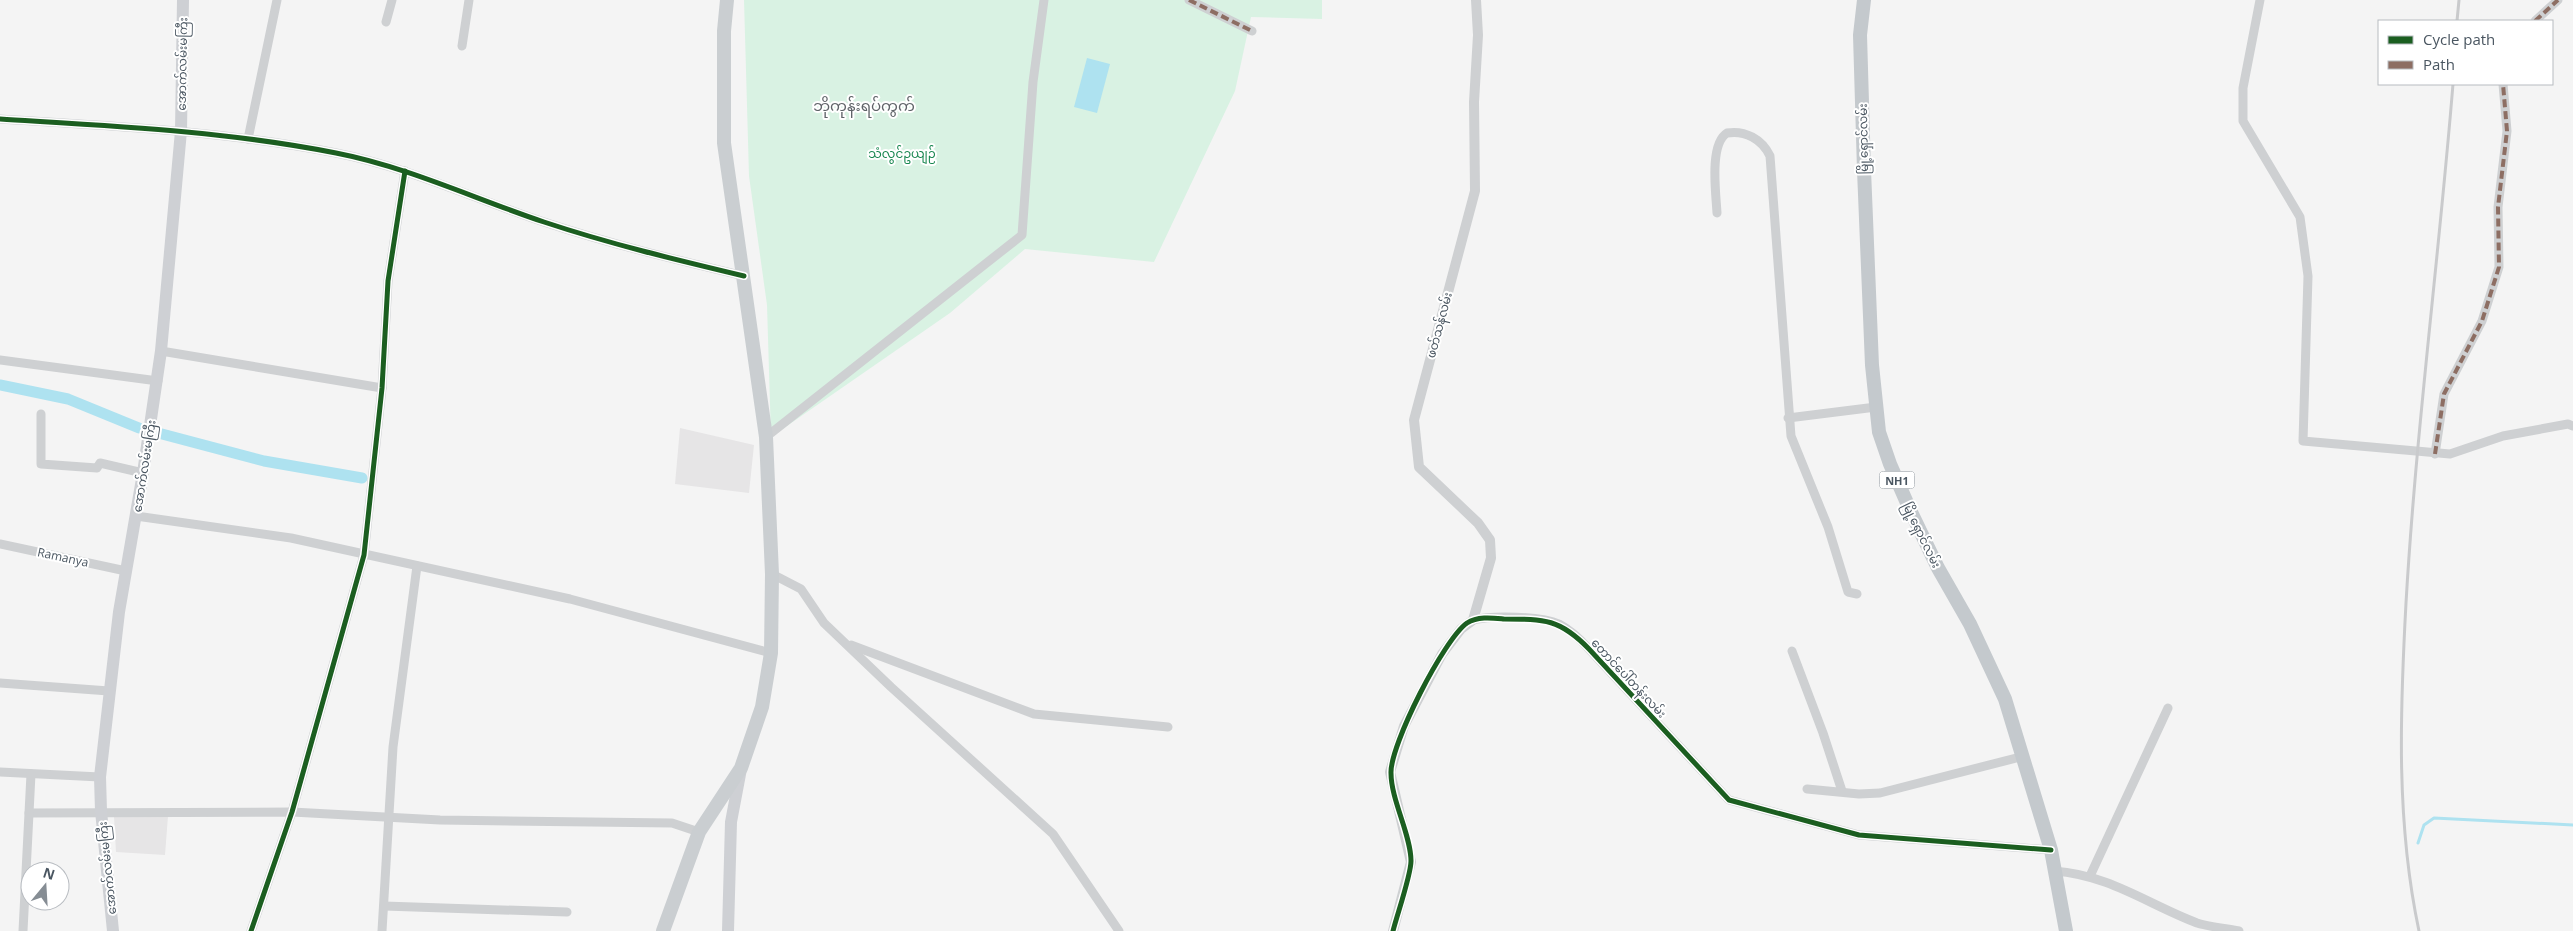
<svg xmlns="http://www.w3.org/2000/svg" width="2573" height="931" viewBox="0 0 2573 931" font-family="'Open Sans','Noto Sans Myanmar',sans-serif">
	<rect width="100%" height="100%" fill="#f4f4f4"/>
	<g fill="#e6e5e6">
		<path d="M680 428 754 445 749 493 675 484Z"/>
		<path d="M168 816 165 855 116 852 114 817Z"/>
	</g>
	<path fill="#d9f2e3" d="M744 0H1322V19L1251 17 1235 91 1154 262 1025 249 950 313 771 437 767 305 749 176Z"/>
	<path fill="#aee2f0" d="M1087 58 1110 64 1097 113 1074 107Z"/>
	<g fill="none" stroke-linecap="round" stroke-linejoin="round">
		<path stroke="#aee2f0" stroke-width="3" d="M2418 843 2424 825 2434 818 2573 825"/>
		<g stroke="#aee2f0" stroke-width="11">
			<path d="M0 385 68 399 139 428"/>
			<path d="M162 434 264 461 362 478"/>
		</g>
		<g stroke="#ced0d2" stroke-width="9">
			<path d="M1189 0 1252 31"/>
			<path d="M2260 0 2243 88V121L2300 217 2308 276 2303 441 2450 454 2503 436 2568 424 2573 426"/>
			<path d="M2535 21 2558 0"/>
			<path d="M386 22 392 0"/>
			<path d="M462 46 469 0"/>
			<path d="M0 119C112 126 225 131 336 153 408 167 475 199 544 222 610 244 677 260 744 276"/>
			<path d="M248 139 277 0"/>
			<path d="M1717 213C1716 194 1709 144 1727 133 1745 130 1762 139 1770 156L1791 436 1828 527 1848 592 1857 594"/>
			<path d="M161 351 382 388"/>
			<path d="M0 360 158 381"/>
			<path d="M41 414V464L97 468 100 463 143 473"/>
			<path d="M1788 418 1876 407"/>
			<path d="M766 437 1022 235 1033 82 1044 0"/>
			<path d="M2435 454 2444 394 2482 321 2499 267 2498 207 2507 131 2503 84"/>
			<path d="M136 516 291 538 570 599 771 653"/>
			<path d="M0 544 126 571"/>
			<path d="M772 574 801 589 824 623 891 687 1053 834 1119 931"/>
			<path d="M1473 620C1492 615 1541 616 1559 624 1571 630 1581 640 1589 649L1729 800 1859 835 2051 850"/>
			<path d="M851 645 1034 714 1168 727"/>
			<path d="M1792 651 1823 733 1842 791"/>
			<path d="M0 683 109 691"/>
			<path d="M0 772 100 777"/>
			<path d="M1807 789 1859 794 1880 793 2024 756"/>
			<path d="M29 813 292 812 440 820 672 823 699 832"/>
			<path d="M2054 871C2110 875 2147 904 2197 923 2210 927 2225 928 2239 931"/>
			<path d="M2090 876 2168 708"/>
			<path d="M384 906 567 912"/>
			<path d="M23 931 31 774"/>
			<path d="M251 931 292 812 364 555 382 388 388 281 405 171"/>
			<path d="M382 931 393 747 417 566"/>
		</g>
		<path stroke="#ced0d2" stroke-width="10" d="M1393 931 1411 862 1390 772 1404 726 1442 654 1461 629 1473 620 1491 558 1490 540 1478 523 1419 467 1414 420 1475 191 1474 102 1478 35 1476 0"/>
		<g stroke="#ced0d4" stroke-width="12">
			<path d="M113 931 101 811 100 777 119 612 143 473 161 351 181 131 183 0"/>
			<path d="M728 931 731 822 741 769"/>
		</g>
		<path stroke="#caced1" stroke-width="14" d="M663 931 699 832 741 768 762 707 771 653 772 574 766 437 724 143V31L727 0"/>
		<path stroke="#c4c9cd" stroke-width="14" d="M1864 0 1860 35 1864 170 1872 365 1879 432 1890 464 1911 512 1938 568 1970 624 2005 699 2051 850 2066 931"/>
		<g stroke="#c9cacc" stroke-width="3">
			<path d="M2457 21 2459 0"/>
			<path d="M2419 931C2396 823 2400 713 2406 603 2416 430 2439 257 2453 84"/>
		</g>
		<g stroke="#8d6e63" stroke-width="4" stroke-dasharray="8 4" stroke-linecap="butt">
			<path d="M1189 0 1252 31"/>
			<path d="M2535 21 2558 0"/>
			<path d="M2435 454 2444 394 2482 321 2499 267 2498 207 2507 131 2503 84"/>
		</g>
		<g stroke="#fff" stroke-width="8">
			<g id="cycleway">
				<path d="M0 119C112 126 225 131 336 153 408 167 475 199 544 222 610 244 677 260 744 276"/>
				<path d="M251 931 292 812 364 555 382 388 388 281 405 171"/>
				<path d="M1393 931C1397 915 1411 875 1411 861 1411 835 1391 800 1391 773 1390 745 1444 639 1467 623 1478 616 1493 618 1504 619 1545 619 1560 619 1589 649L1729 800 1859 835 2051 850"/>
			</g>
		</g>
		<use href="#cycleway" stroke="#1b5e20" stroke-width="5"/>
	</g>
	<g text-anchor="middle" dominant-baseline="central" stroke-width="4" stroke-linejoin="round" paint-order="stroke">
		<rect fill="#fff" stroke="#808990" stroke-width="1" x="1879.5" y="471.5" width="35" height="17" rx="4"/>
		<g font-size="11" font-weight="bold" fill="#4a5661">
			<text x="1897" y="480">NH1</text>
		</g>
		<g font-size="12" fill="#4a5661" stroke="#fff">
			<text transform="translate(182 64) rotate(-89)">အောက်လမ်းမကြီး</text>
			<text transform="translate(1863 139) rotate(-91)">မြို့ရှောင်လမ်း</text>
			<text transform="translate(1439 325) rotate(-75)">ဖတ်သန်လမ်း</text>
			<text transform="translate(144 466) rotate(-81)">အောက်လမ်းမကြီး</text>
			<text transform="translate(1922 535) rotate(64)">မြို့ရှောင်လမ်း</text>
			<text transform="translate(63 557) rotate(12)">Ramanya</text>
			<text transform="translate(1629 678) rotate(47)">တောင်ပေါ်တန်းလမ်း</text>
			<text transform="translate(107 868) rotate(-96)">အောက်လမ်းမကြီး</text>
		</g>
		<g font-size="12" fill="#17864f" stroke="#fff">
			<text x="902" y="153">သံလွင်ဥယျဉ်</text>
		</g>
		<g font-size="15" fill="#5f6368" stroke="#fff">
			<text x="864" y="105">ဘိုကုန်းရပ်ကွက်</text>
		</g>
	</g>
	<rect x="2378" y="20" width="175" height="65" fill="#ffffff" stroke="#b7bbc0"/>
	<rect x="2388" y="36" width="25" height="8" fill="#1b5e20" stroke="#b7bbc0"/>
	<text x="2423" y="45" font-size="15" fill="#4a5661">Cycle path</text>
	<rect x="2388" y="61" width="25" height="8" fill="#8d6e63" stroke="#b7bbc0"/>
	<text x="2423" y="70" font-size="15" fill="#4a5661">Path</text>
	<g transform="translate(45 886) rotate(18)"><circle r="24" fill="#ffffff" stroke="#b7bbc0"/>
	<path d="M0-4L9 19L0 12L-9 19Z" fill="#868d94"/>
	<text y="-8" font-size="14" font-weight="bold" text-anchor="middle" fill="#4a5661">N</text>
	</g>
</svg>
